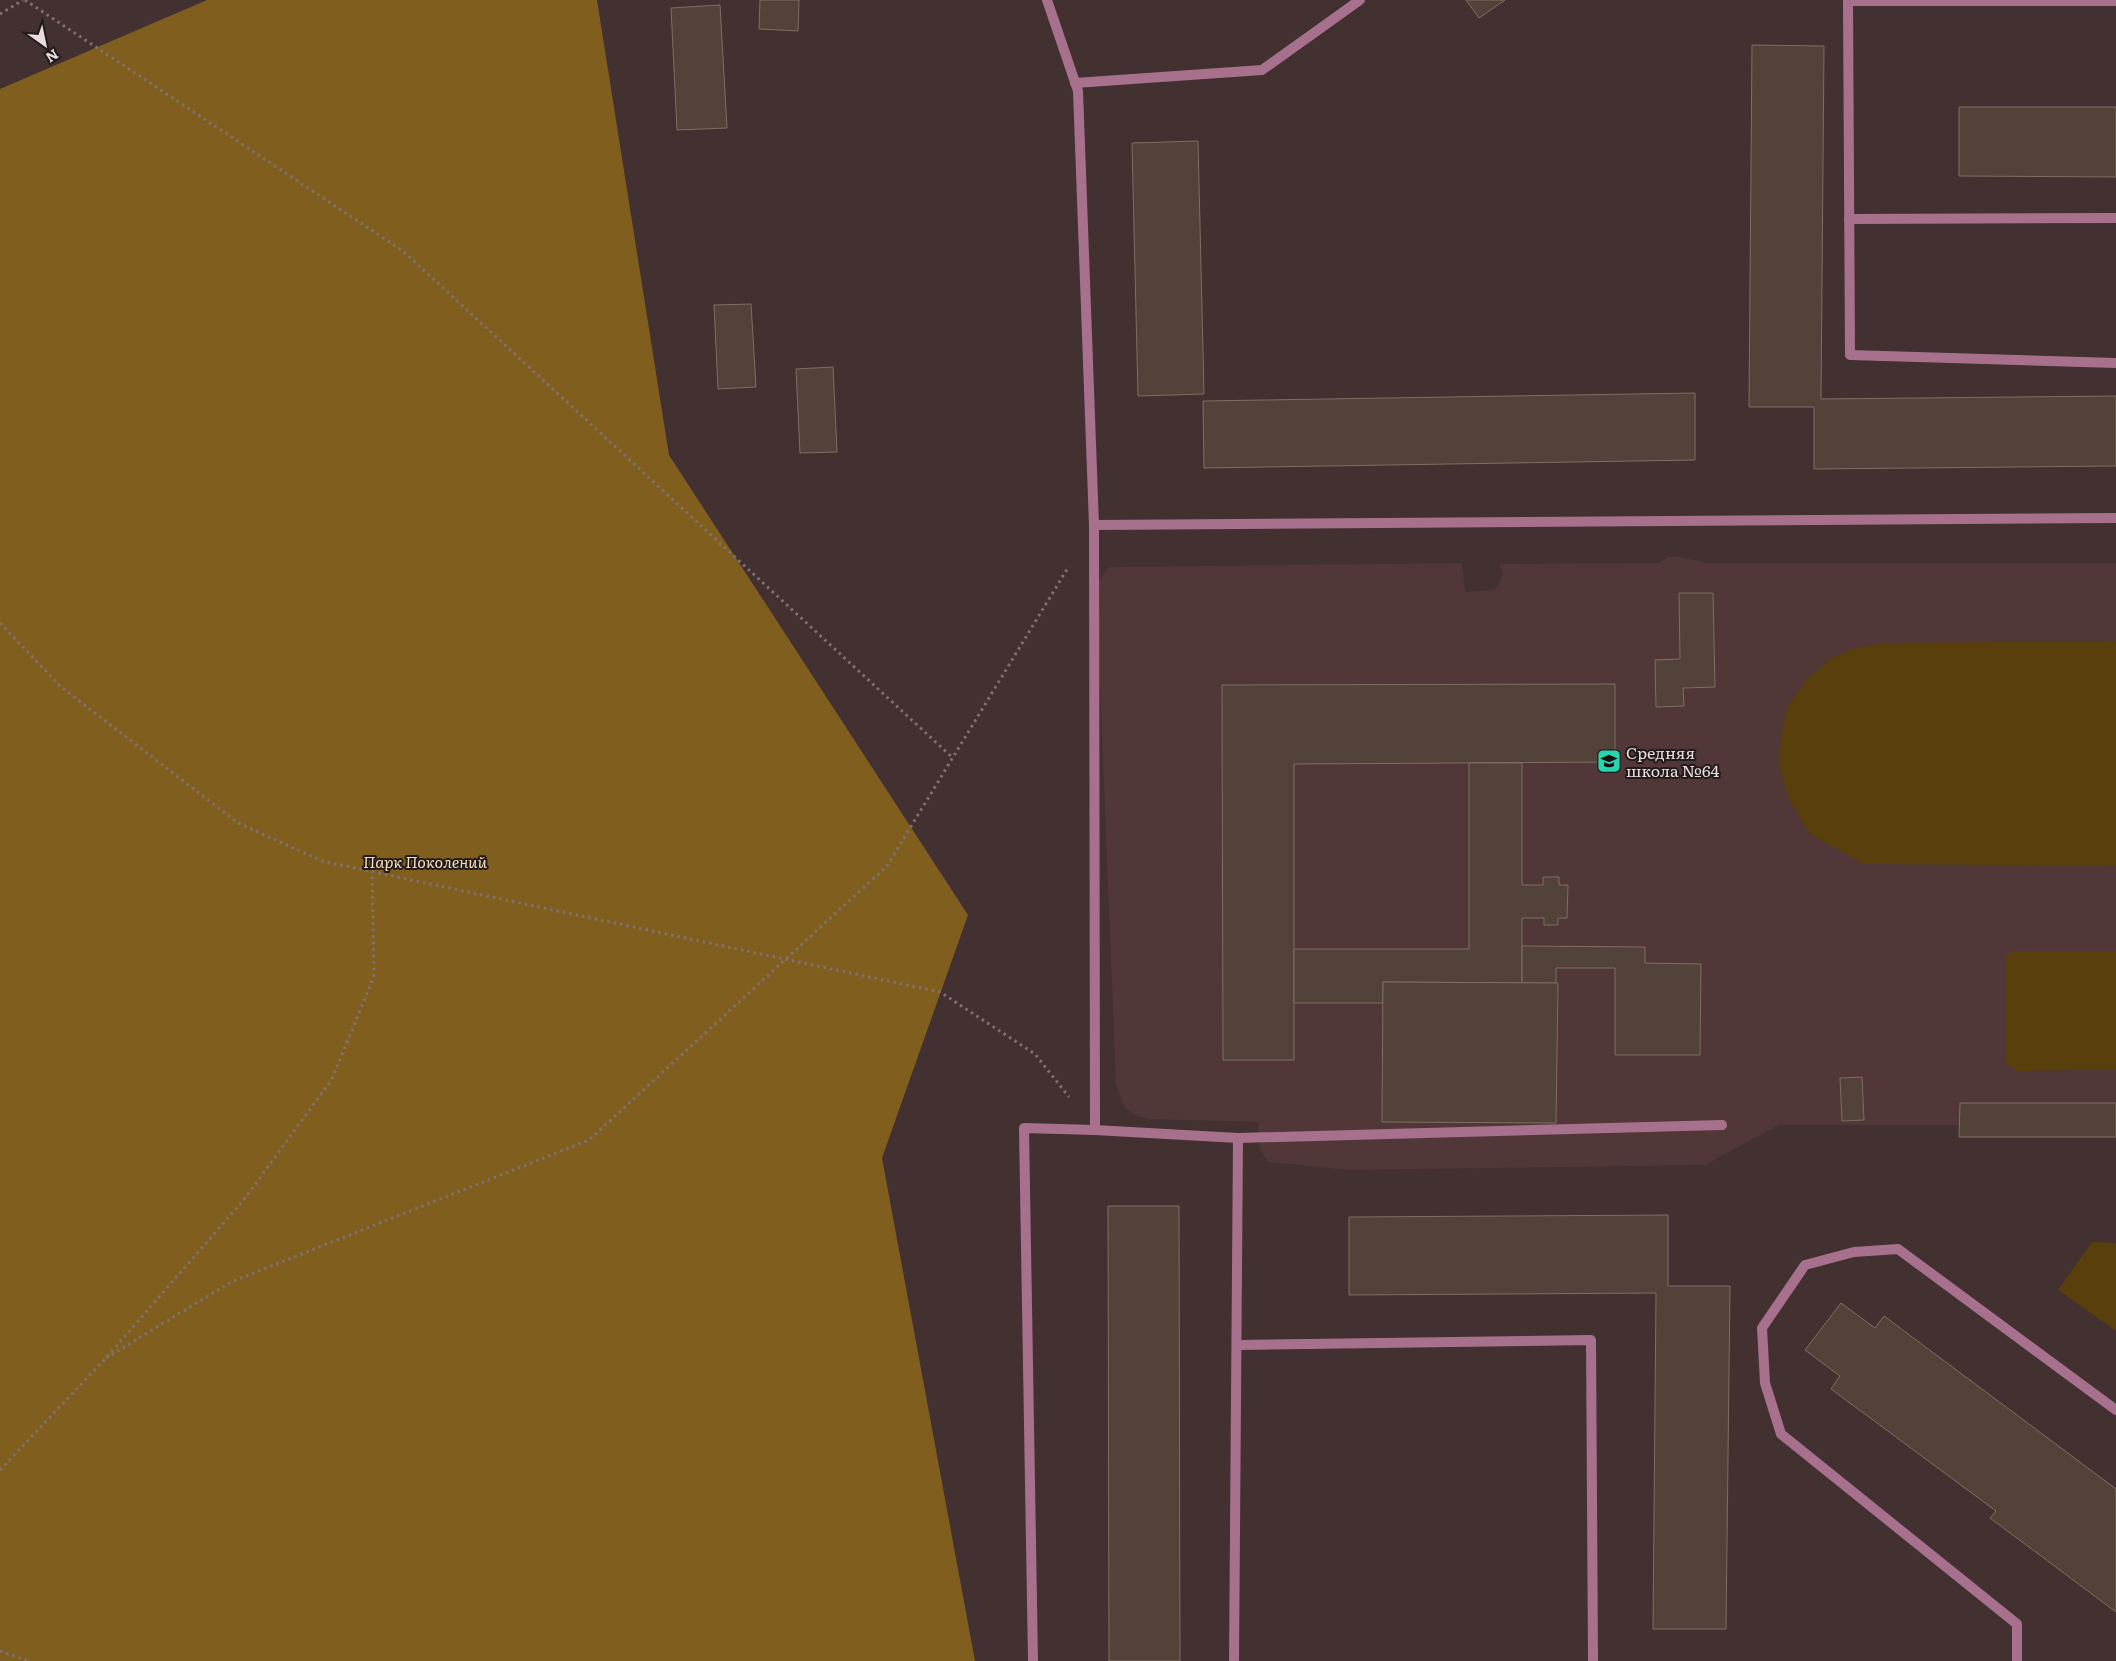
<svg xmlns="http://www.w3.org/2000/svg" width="2116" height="1661" viewBox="0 0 2116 1661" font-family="Literata,serif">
	<rect width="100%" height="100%" fill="#433030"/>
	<path fill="#513738" d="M1667 557H1681L1706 563H2116V1126L1779 1125 1705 1165 1349 1170 1269 1162 1260 1150 1258 1122 1150 1119 1136 1116 1124 1107 1116 1084 1096 586 1108 567 1462 563 1465 592 1495 590 1503 575 1499 564 1660 563Z"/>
	<g fill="#583f0b">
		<path d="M2116 641V866L1864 864 1810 834 1789 799 1779 767 1781 735 1787 707 1807 679 1830 659 1855 648 1884 643Z"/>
		<path d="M2012 951H2116V1069L2016 1071 2005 1062V958Z"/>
		<path d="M2092 1242 2116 1243V1331L2058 1290Z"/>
	</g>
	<path fill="#7f5e1e" d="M207 0H597L669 455 968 915 882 1158 975 1661H0V89Z"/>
	<g fill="#534239" stroke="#806e64">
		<path d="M760 0H799L798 31 759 29Z"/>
		<path d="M1466 0H1505L1479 18Z"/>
		<path d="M720 5 727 128 677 130 671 8Z"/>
		<path d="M1752 45 1824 46 1821 399 2116 396V466L1814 469V407H1749Z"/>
		<path d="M1959 107H2116V177L1959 176Z"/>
		<path d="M1198 141 1204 394 1138 396 1132 143Z"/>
		<path d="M751 304 756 387 718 389 714 305Z"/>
		<path d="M833 367 837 452 800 453 796 369Z"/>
		<path d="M1695 393V460L1204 468 1203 401Z"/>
		<path d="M1679 593H1713L1715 687 1683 688 1684 706 1656 707 1655 660 1680 659Z"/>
		<path d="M1615 684V762L1294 764V1060H1223L1222 685Z"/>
		<path d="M1469 763H1522V885H1543V877H1559V885H1568L1567 918H1558V925H1544V918H1522V983L1383 982V1003H1294V949H1469Z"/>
		<path d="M1522 946 1645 947V963L1701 964 1700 1055H1615V968H1556V983H1522Z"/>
		<path d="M1383 982 1558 983 1556 1123 1382 1122Z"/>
		<path d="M1862 1077 1864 1120 1842 1121 1840 1078Z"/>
		<path d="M1960 1103H2116V1137H1959Z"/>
		<path d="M1108 1206H1179L1180 1661H1109Z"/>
		<path d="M1668 1215V1286H1730L1726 1629H1653L1656 1293 1349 1295V1217Z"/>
		<path d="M1841 1303 1875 1328 1884 1316 2116 1489V1612L1990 1518 1996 1511 1831 1389 1840 1376 1805 1350Z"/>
	</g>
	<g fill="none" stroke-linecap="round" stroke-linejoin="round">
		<g stroke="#827171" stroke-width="3" stroke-dasharray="2.5 4" stroke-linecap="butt">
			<path d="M25 0 403 251 953 758"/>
			<path d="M0 14 23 0"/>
			<path d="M0 623 61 687 238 823 322 861 940 992 1035 1054 1069 1097"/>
			<path d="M106 1358 231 1282 589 1140 887 866 1069 566"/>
			<path d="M0 1470 106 1358 246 1197 332 1079 374 976 372 872"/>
			<path d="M0 1651 28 1661"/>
		</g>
		<g stroke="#a7718d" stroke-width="10">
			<path d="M1047 0 1078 91 1094 525 1095 1130"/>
			<path d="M2116 1H1848L1850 355 2116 363"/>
			<path d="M1075 83 1262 70 1360 0"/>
			<path d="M1849 219 2116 218"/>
			<path d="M1237 1345 1591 1340 1593 1661"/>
			<path d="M1033 1661 1024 1128 1095 1130 1238 1138 1722 1125"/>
			<path d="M1234 1661 1238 1138"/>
			<path d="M2017 1661V1624L1781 1434 1765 1383 1762 1328 1805 1265 1854 1252 1898 1249 2116 1410"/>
		</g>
		<path stroke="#a7718d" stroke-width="10" d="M1094 525 2116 518"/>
	</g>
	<defs>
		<g id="school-square" transform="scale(1.25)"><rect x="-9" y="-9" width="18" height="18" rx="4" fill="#26d5ae" stroke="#231b1b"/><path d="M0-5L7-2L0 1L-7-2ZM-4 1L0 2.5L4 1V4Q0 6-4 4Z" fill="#111"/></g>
	</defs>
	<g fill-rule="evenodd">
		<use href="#school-square" x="1609" y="761"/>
	</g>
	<g text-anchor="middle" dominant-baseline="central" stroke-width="4" stroke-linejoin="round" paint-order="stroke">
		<g font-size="16" fill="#eadddd" stroke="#231b1b" text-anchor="start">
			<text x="1626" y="752">Средняя<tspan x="1626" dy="18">школа №64</tspan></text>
		</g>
		<g font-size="16" font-style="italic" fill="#f6deb8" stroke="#231b1b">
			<text x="425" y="861">Парк Поколений</text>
		</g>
	</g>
	<g transform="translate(45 45) rotate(147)" stroke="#231b1b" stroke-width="4" paint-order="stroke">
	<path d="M0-4L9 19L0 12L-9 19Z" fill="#eadddd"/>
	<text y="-8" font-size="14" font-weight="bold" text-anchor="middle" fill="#eadddd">N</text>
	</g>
</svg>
